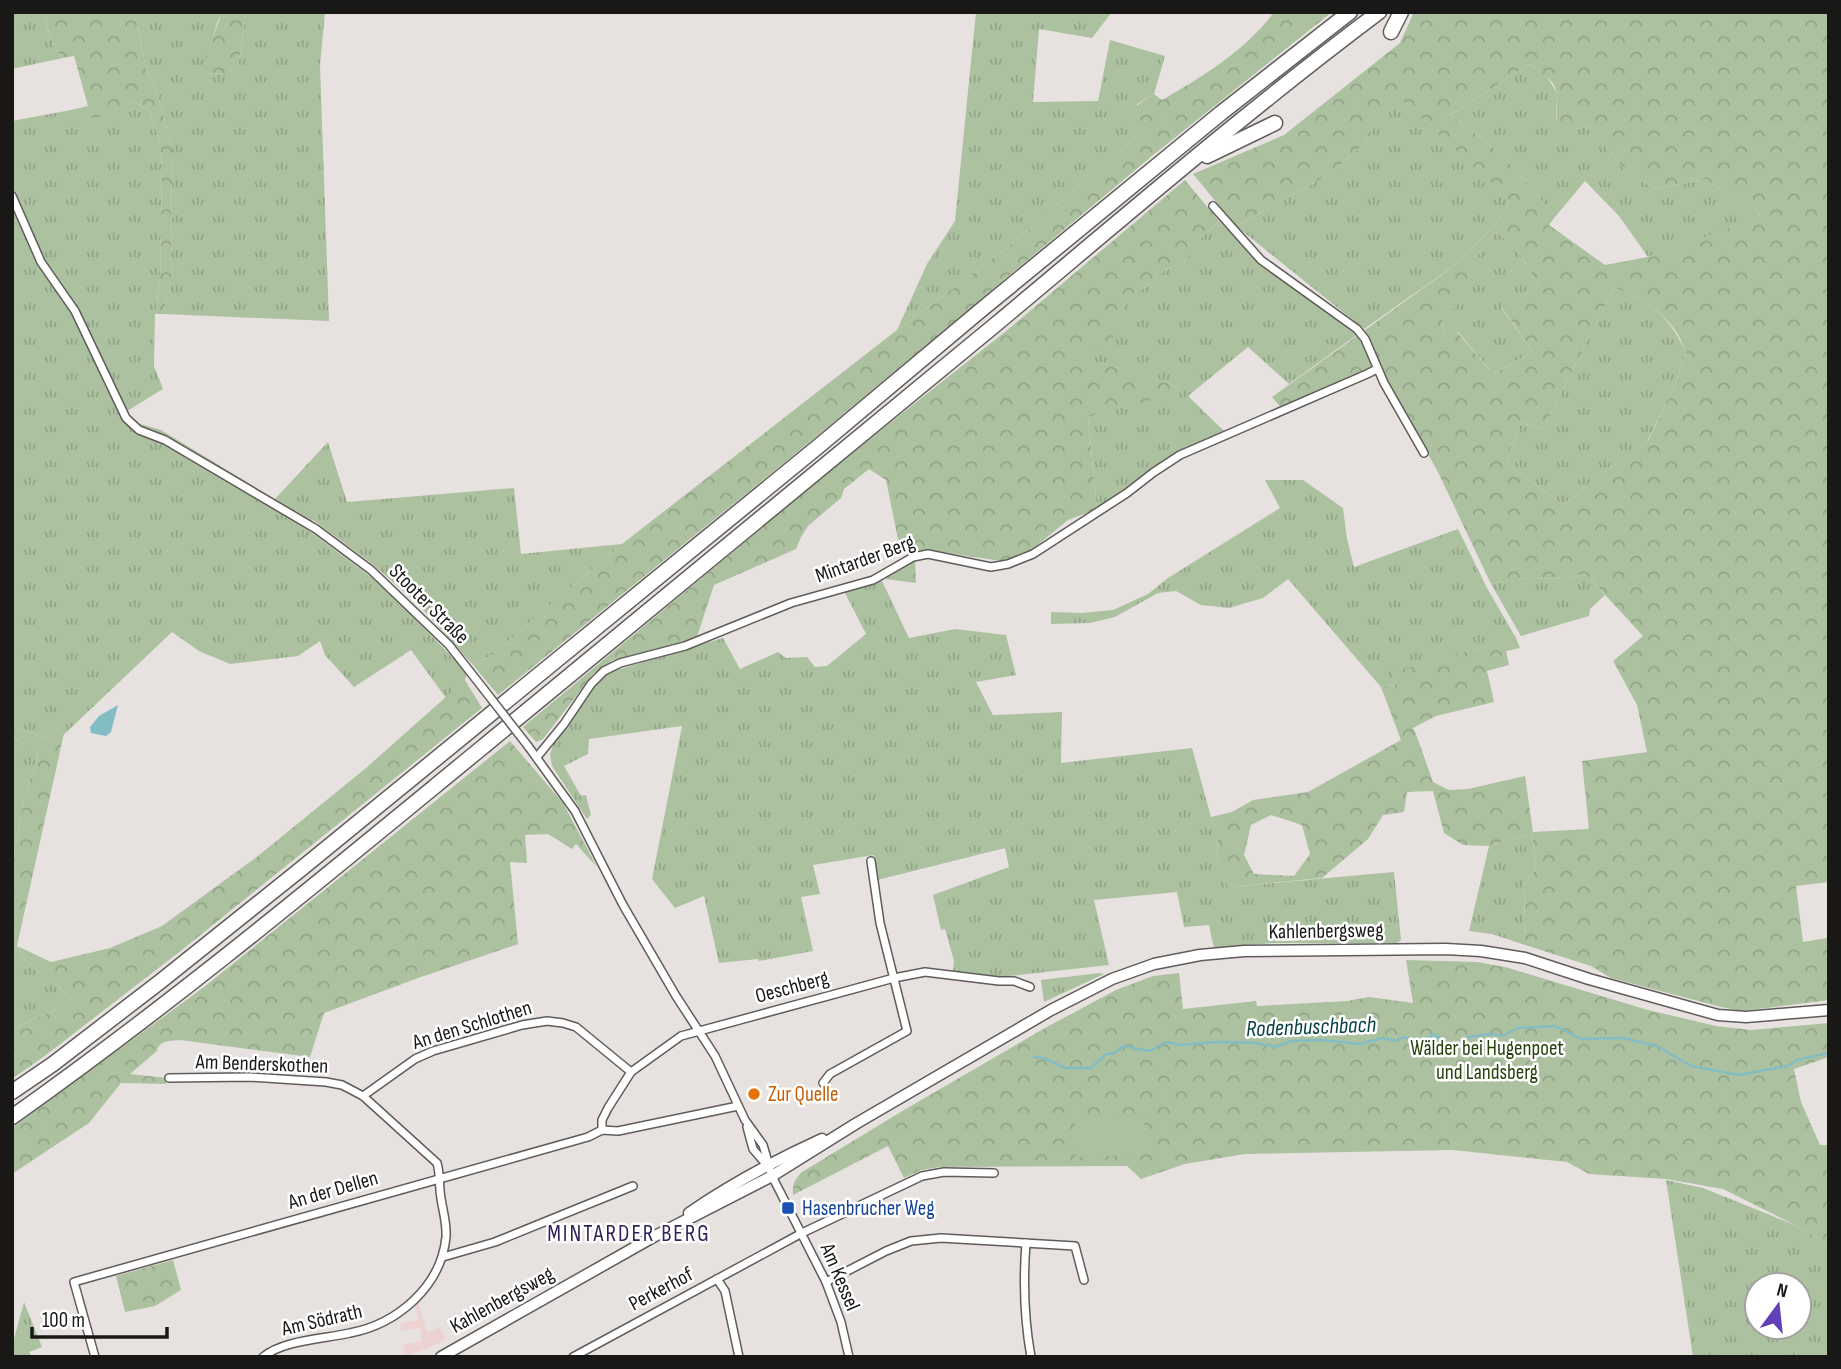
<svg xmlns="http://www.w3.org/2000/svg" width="1841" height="1369" viewBox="0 0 1841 1369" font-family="'Sofia Sans Condensed',sans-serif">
	<defs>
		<pattern id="grass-tufts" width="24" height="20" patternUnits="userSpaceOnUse" patternTransform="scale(1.75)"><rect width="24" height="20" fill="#acc1a0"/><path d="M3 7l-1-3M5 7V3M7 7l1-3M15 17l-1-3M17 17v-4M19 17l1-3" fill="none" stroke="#93a589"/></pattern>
		<pattern id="forest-crowns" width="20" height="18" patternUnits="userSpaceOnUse" patternTransform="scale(1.75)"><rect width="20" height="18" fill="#acc1a0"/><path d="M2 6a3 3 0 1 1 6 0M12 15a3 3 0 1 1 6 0" fill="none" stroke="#93a589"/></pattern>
	</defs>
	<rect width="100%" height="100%" fill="#e7e2e0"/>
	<path fill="#edd2d2" d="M417 1297 426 1330 429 1332 439 1327 446 1339 429 1348 405 1356 403 1345 422 1341 420 1328 401 1331 400 1324 419 1320 413 1301Z"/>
	<g fill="url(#grass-tufts)" fill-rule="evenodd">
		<path d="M12 12H47C45 28 52 46 63 58L12 69Z"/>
		<path d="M134 12H222L217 23 203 74 226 73 238 68 246 12H325L320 65 329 321 163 314 171 281 172 147 157 92 147 72Z"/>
		<path d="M976 12H1112L1092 38 1039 29 1033 102 1098 101 1110 40 1165 56 1154 94 1137 104 1136 137 1012 244 897 330 927 264 955 221Z"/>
		<path d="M1529 64 1545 73 1557 93 1556 118 1571 131 1587 126 1623 167 1654 189 1706 179 1725 193 1757 209 1760 218 1648 257 1619 216 1585 181 1555 217 1503 155 1451 115Z"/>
		<path d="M1402 99 1510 201 1498 221 1458 263 1364 329 1236 226 1330 174 1365 143 1376 124Z"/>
		<path d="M134 102 149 109 159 139 162 166 160 281 155 314 154 366 163 389 127 411 134 422 161 430 275 499 328 442 347 502 514 488 521 554 622 544 492 655 473 665 418 604 371 563 313 520 304 527 371 577 398 600 467 673 465 680 446 698 411 650 354 687 325 655 320 641 298 656 230 664 199 651 172 632 55 743 12 725V121L71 110 78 117H98Z"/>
		<path d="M1219 221 1260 262 1358 334 1289 384 1248 347 1188 396 1225 432 1154 469 1097 509 1088 417 1181 391 1171 383 1079 357C1102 342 1120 326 1125 299L1150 284 1161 272 1184 262 1200 239Z"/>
		<path d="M1496 232 1516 247 1538 285 1501 308 1533 352 1493 374 1458 332 1444 337 1442 321 1468 293 1469 266Z"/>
		<path d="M1614 288C1649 298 1672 320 1686 353L1675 384 1647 442 1606 471 1576 496 1562 504 1507 464 1508 454 1521 423 1543 429Z"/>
		<path d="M1265 480H1303L1343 508 1347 539 1354 567 1458 529 1487 588 1516 638 1393 672 1396 685 1381 687 1288 579 1263 598 1229 608 1201 605 1176 591 1158 593 1115 617 1090 623 1051 624V612L1082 613 1113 610 1148 594 1168 578 1280 508Z"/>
		<path d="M1585 573 1605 595 1590 609 1589 616 1521 636 1491 584 1529 578 1568 579Z"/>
		<path d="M882 581 909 638 955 629 1006 635 1016 675 976 682 993 715 1062 712 1061 763 1192 748 1211 817 1218 831 1217 866 1229 887 1394 872 1401 940 1397 943H1273L1214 948 1209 925 1184 927 1177 892 1094 900 1109 965 1000 977 953 971 954 961 945 929 941 930 933 895 1009 867 1005 848 877 880 874 855 813 865 820 894 801 897 813 951 759 961 758 959 719 963 704 896 675 908 652 879 682 726 589 739 588 754 564 766 581 796 586 795 591 815 587 819 552 766 550 754 554 743 594 685 610 672 723 638 740 669 778 652 786 658 807 657 815 667 827 666 866 634 844 591Z"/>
		<path d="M12 737 38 751 35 766 24 797 12 868Z"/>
		<path d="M1532 833 1536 869 1524 884 1525 945 1492 934 1469 931 1489 846Z"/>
		<path d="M12 944 17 946 27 962 75 1001 12 1029Z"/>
		<path d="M1099 973 1104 974 1044 1002 1041 980Z"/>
		<path d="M1666 1180 1703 1188 1795 1225 1829 1245V1357H1693ZM1757 1285H1799V1327H1757Z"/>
		<path d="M24 1302 42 1347 29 1352 31 1357H12C12 1340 20 1319 24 1302Z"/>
	</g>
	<g fill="url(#forest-crowns)" fill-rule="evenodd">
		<path d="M47 12H134L147 72 157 92 172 147 171 281 163 314H155L160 281 162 166 159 139 149 109 134 102 98 118 77 117 71 110 88 106 74 56 63 58C52 46 45 28 47 12Z"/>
		<path d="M222 12H246L238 68 226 73 202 74 204 63Z"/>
		<path d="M1274 12H1332L1152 156 822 432 498 695 473 665 492 655 622 544 897 330 1012 244 1136 137C1132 110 1129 109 1154 94L1162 100C1203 76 1245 51 1274 12Z"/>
		<path d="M1414 12H1829V882L1796 886 1803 942 1827 938 1829 940V1000L1742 1011 1721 1007 1611 978 1591 966 1525 945 1524 884 1536 869 1532 833 1489 846 1463 845 1444 833 1433 791 1407 792 1404 812 1383 815 1368 839 1322 878 1229 887 1217 866 1218 831 1211 817 1232 812 1253 800 1308 792 1401 740 1381 687 1396 685 1392 672 1516 638 1520 648 1506 651 1509 665 1487 671 1494 702 1436 716 1413 728 1416 734 1433 782 1449 790 1468 789 1525 776 1533 832 1589 829 1582 761 1647 752 1637 705 1613 661 1643 636 1585 573 1568 579 1529 578 1491 584 1438 472 1378 365 1282 409 1272 397 1458 263 1498 221 1510 201 1402 100 1376 124 1365 143 1330 174 1236 226 1193 174 1284 135 1400 43ZM1529 64C1541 71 1557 81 1557 96 1557 110 1555 117 1559 130L1571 131 1587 126 1623 167 1654 189 1706 179 1725 193 1757 209 1760 217 1648 257 1605 265 1549 225 1555 217 1503 155 1451 115ZM1496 232 1516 247 1538 285 1501 307 1533 352 1493 374 1457 332 1444 337 1442 321 1469 293V266ZM1614 288C1639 295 1662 311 1677 333 1681 339 1683 347 1686 353L1675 384 1648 441 1606 471 1576 496 1562 504 1507 464 1508 454 1521 423 1543 429ZM1271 815 1302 825 1310 854 1294 876 1254 874 1244 855 1251 825Z"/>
		<path d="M1185 180 1219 221 1200 239 1184 262 1161 272 1150 284 1125 299C1122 316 1114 325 1112 344L1101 352 1091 350 1080 357 1171 383 1182 392 1088 417 1097 509 1068 520 1030 551 1013 559 1001 561 928 550 901 554 886 480 869 469 844 489 841 498 808 526 801 537 796 549 714 585 697 637 683 644 613 660 593 674 543 739 536 742 523 727 843 460 1005 332Z"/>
		<path d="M915 559 916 583 885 579Z"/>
		<path d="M465 680 482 708 178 953 46 1055 12 1079V1029L75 1001 27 962 17 946 12 944V868L24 797 35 766 38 751 12 737V725L55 743 64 733 17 946 51 962 110 948 162 926 258 856 366 768Z"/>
		<path d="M510 741 563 803 597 867 576 844 572 849 548 834 525 835 527 863 510 862 518 944 421 977 324 1013 310 1057 180 1040C171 1041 159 1040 157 1051L130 1074 167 1078 166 1084 121 1083 89 1123 12 1174V1128L204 987Z"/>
		<path d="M1406 960 1477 962 1505 967 1648 1010 1716 1026 1751 1030 1829 1023V1057L1794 1069 1801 1102 1820 1145H1829V1245L1795 1225 1723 1189 1666 1179 1589 1174 1567 1162 1453 1150 1245 1154 1185 1164 1141 1179 1127 1166 940 1167 921 1170 904 1178 888 1146 793 1195C792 1184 795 1179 802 1172L904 1110 1045 1028 1116 990 1153 976 1179 973 1183 1009 1256 1001 1257 1006 1347 1001 1369 997 1413 1003Z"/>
		<path d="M173 1260 181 1290 155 1306 125 1312 116 1276Z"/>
	</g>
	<path fill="#acc1a0" d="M1144 1115 1145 1155 1076 1157 1075 1117Z"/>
	<path fill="#83bdc3" d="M118 705 111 732 106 736 91 733 90 727 99 716Z"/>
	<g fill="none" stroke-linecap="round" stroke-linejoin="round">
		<path stroke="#83bdc3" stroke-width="2.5" d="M1034 1057 1044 1058 1065 1068H1091L1106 1054 1115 1053 1123 1046 1150 1051 1166 1042 1181 1045 1215 1042 1256 1043 1275 1047 1291 1041 1322 1040 1360 1044 1383 1038 1396 1041 1403 1037 1420 1042 1434 1034 1449 1046 1455 1048 1469 1037 1491 1034 1503 1036 1517 1028 1555 1026 1581 1039 1623 1038 1657 1046 1691 1066 1739 1075 1787 1066 1797 1060 1829 1053"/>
		<g stroke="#605c5a" stroke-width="10">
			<g id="street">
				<path d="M12 196 41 262 75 311 126 418 139 430 165 440 316 529 371 570 449 645 482 687"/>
				<path d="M1213 206 1261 260 1357 329 1365 339 1384 383 1424 453"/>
				<path d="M528 746 575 811 623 905 676 996 715 1056 745 1120 763 1145 772 1176 826 1282 841 1322 849 1357"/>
				<path d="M537 757 564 724 591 684 604 671 620 663 685 646 791 603 873 580 913 557 928 554 991 567 1008 564 1033 554 1127 493 1154 472 1180 455 1367 374 1377 369"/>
				<path d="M169 1078 250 1077 326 1082 342 1085 363 1096 437 1163C440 1173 439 1180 440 1190 441 1206 447 1220 446 1237 441 1287 397 1324 350 1333 324 1339 283 1340 263 1357"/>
				<path d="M823 1083 830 1074 907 1031 880 923 871 861"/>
				<path d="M363 1096 415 1059 433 1051 522 1025 547 1021 563 1023 576 1027 631 1072"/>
				<path d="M747 1127 753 1149 765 1163"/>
				<path d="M602 1130V1120L608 1108 631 1072 681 1036 894 978 925 972 999 981H1014L1030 987"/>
				<path d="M1026 1243C1023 1282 1024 1318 1031 1357"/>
				<path d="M443 1257 495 1242 633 1186"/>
				<path d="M717 1279 725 1291 739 1357"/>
				<path d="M826 1282 886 1251 911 1241 941 1238 1075 1246 1084 1280"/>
				<path d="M95 1357 74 1282 588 1137 602 1130 618 1131 738 1106"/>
				<path d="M573 1357 802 1233 922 1176 944 1172 994 1173"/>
			</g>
		</g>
		<g stroke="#605c5a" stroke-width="13">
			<g id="secondary">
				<path d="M689 1213C731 1184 776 1160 822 1139"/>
				<path d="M441 1357 655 1236 772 1176 857 1123 1051 1010 1112 979 1154 964 1200 955 1244 951 1446 949 1481 951 1525 958 1589 979 1718 1015 1746 1017 1829 1010"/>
			</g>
		</g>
		<g stroke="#605c5a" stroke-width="17">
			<g id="highway">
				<path d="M1391 32 1401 12"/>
				<path d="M1207 156 1275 123"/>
				<path d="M12 1092 53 1064 161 981 301 869 820 445 981 310 1221 113 1350 12"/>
				<path d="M12 1117C176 1001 329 873 484 746 655 606 826 466 995 325 1122 219 1247 111 1379 12"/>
			</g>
		</g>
		<use href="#street" stroke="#fff" stroke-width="7"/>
		<use href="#secondary" stroke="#fff" stroke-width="10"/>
		<use href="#highway" stroke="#fff" stroke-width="14"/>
		<g stroke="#605c5a" stroke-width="10" stroke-linecap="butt">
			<path id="street-bridge" d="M482 687 528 746"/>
		</g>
		<use href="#street-bridge" stroke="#fff" stroke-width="7"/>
	</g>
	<circle fill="#e8710a" stroke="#fff" stroke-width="2.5" cx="754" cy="1094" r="7"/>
	<rect fill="#1a4fb4" stroke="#fff" stroke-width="2.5" x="781" y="1201" width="14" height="14" rx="3.5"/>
	<g text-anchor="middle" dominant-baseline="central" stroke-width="5" stroke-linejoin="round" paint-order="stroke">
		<g font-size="21" fill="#191817" stroke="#fff">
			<text transform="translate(865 559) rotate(-20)">Mintarder Berg</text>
			<text transform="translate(429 604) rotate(45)">Stooter Straße</text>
			<text transform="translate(1326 931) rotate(-1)">Kahlenbergsweg</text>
			<text transform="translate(792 987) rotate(-15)">Oeschberg</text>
			<text transform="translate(472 1025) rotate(-17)">An den Schlothen</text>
			<text transform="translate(262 1064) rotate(2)">Am Benderskothen</text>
			<text transform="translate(333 1190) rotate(-16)">An der Dellen</text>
			<text transform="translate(840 1277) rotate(67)">Am Kessel</text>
			<text transform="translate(661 1289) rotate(-28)">Perkerhof</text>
			<text transform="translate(502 1300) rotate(-29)">Kahlenbergsweg</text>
			<text transform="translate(322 1320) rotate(-13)">Am Södrath</text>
		</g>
		<g font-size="21" fill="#24430a" stroke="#fff">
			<text x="1487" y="1048">Wälder bei Hugenpoet<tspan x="1487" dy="24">und Landsberg</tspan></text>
		</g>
		<g font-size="21" fill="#c56008" stroke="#fff" text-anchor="start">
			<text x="768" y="1094">Zur Quelle</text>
		</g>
		<g font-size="21" fill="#164399" stroke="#fff" text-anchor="start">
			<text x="802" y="1208">Hasenbrucher Weg</text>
		</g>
		<g font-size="23" font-style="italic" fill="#094146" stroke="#fff">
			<text transform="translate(1311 1027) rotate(-2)">Rodenbuschbach</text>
		</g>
		<g font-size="23" letter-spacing="2" fill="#31215b" stroke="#fff">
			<text x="629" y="1234">MINTARDER BERG</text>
		</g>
	</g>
	<rect width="1841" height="1369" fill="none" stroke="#191817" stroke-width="28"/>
	<g transform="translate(1778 1306) rotate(15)"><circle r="33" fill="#ffffff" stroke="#a3a3a2" stroke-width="2"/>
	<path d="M0-5L12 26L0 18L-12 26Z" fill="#6340b8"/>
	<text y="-10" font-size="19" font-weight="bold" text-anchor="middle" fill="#191817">N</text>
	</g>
	<path d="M32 1327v10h135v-10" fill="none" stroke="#191817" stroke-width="3.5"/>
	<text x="42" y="1327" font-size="21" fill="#191817" stroke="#ffffff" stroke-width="5" paint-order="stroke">100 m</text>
</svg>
